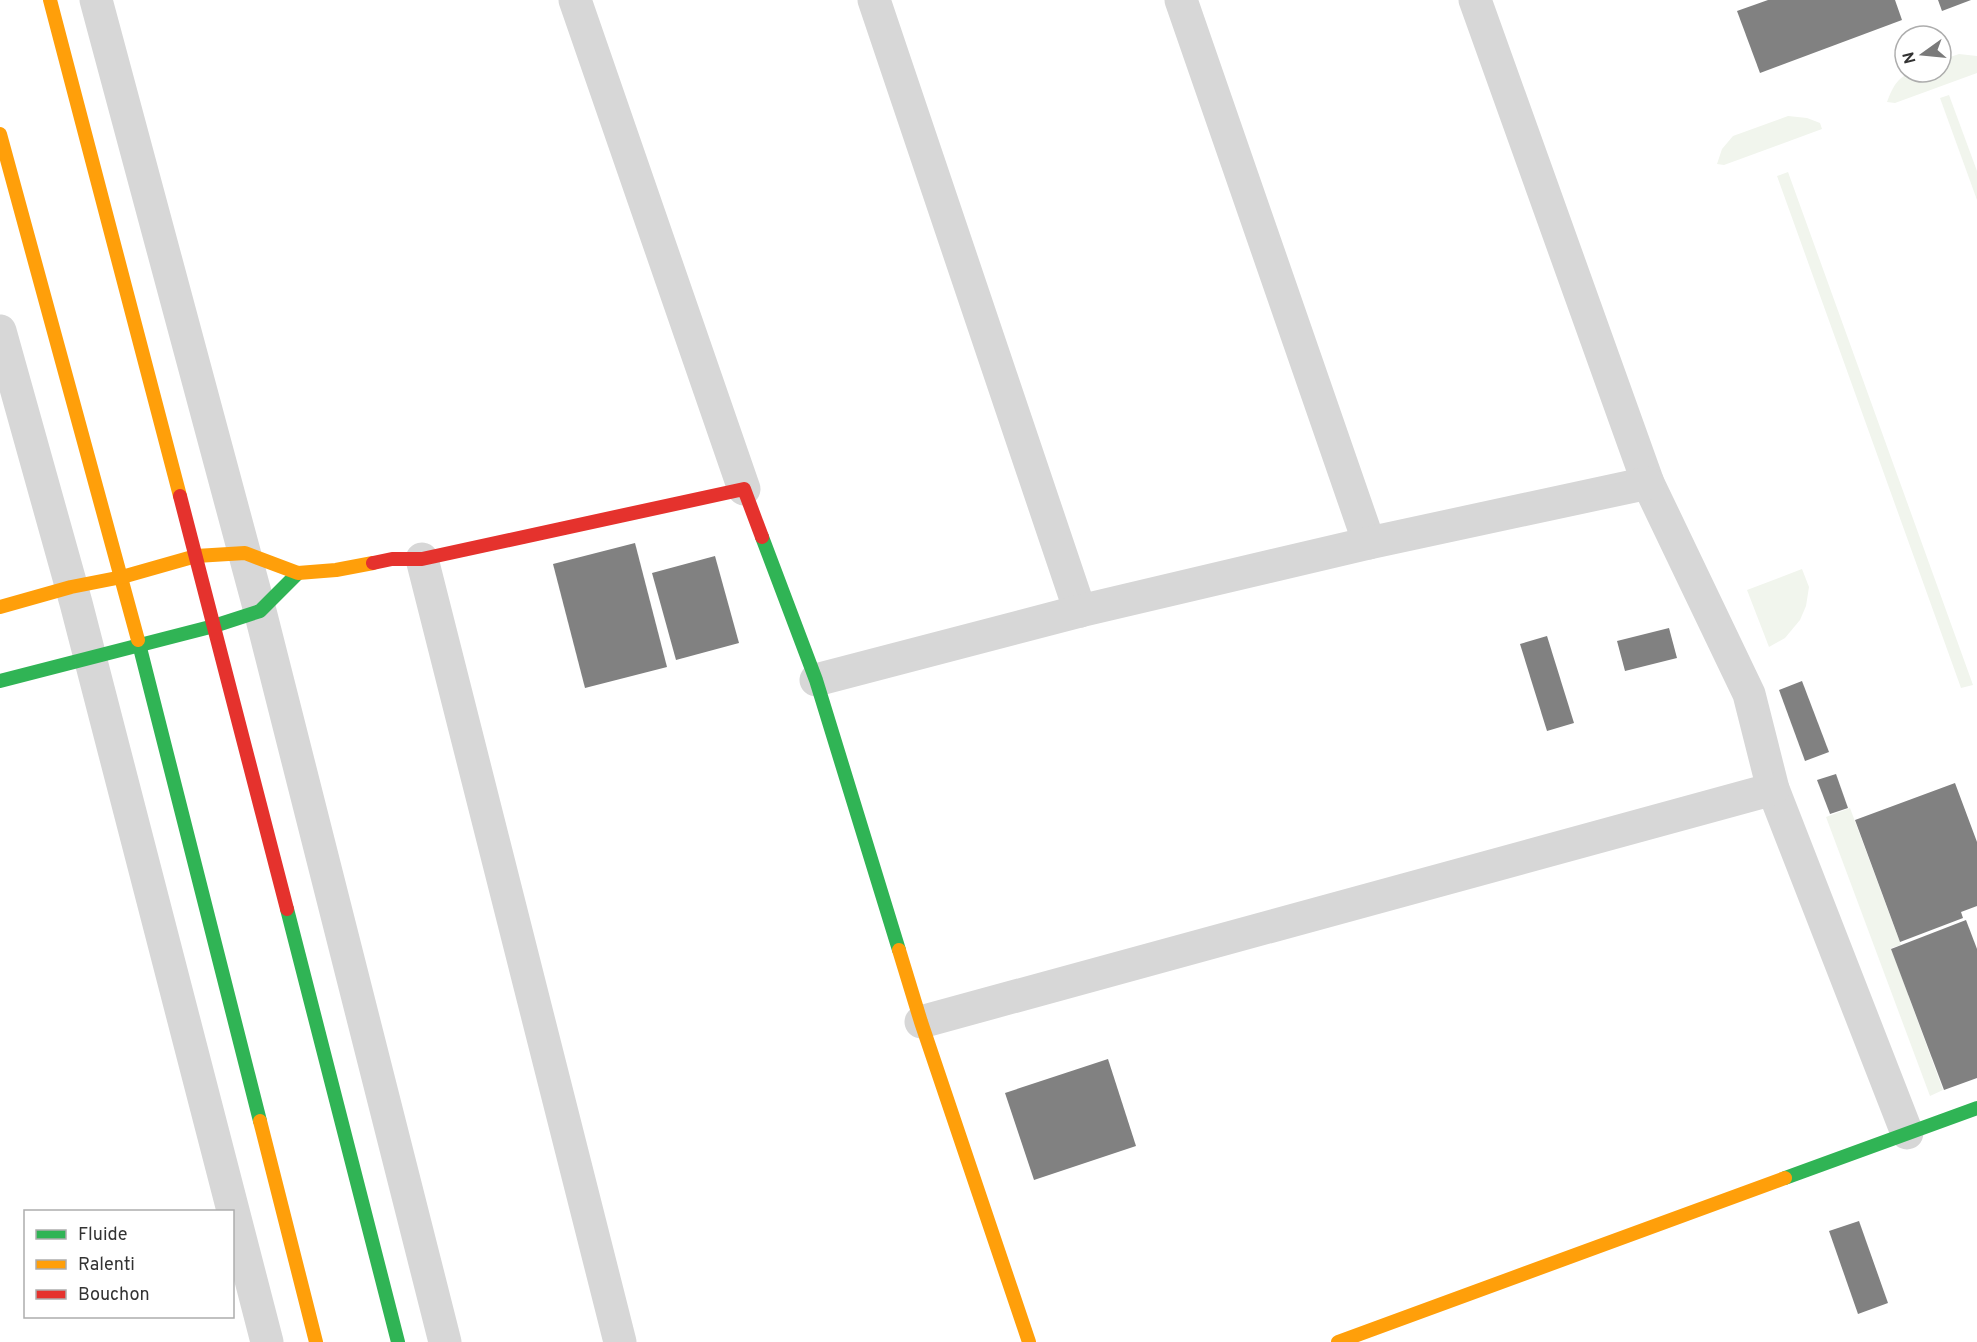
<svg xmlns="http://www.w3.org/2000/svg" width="1977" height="1342" viewBox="0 0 1977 1342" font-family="Overpass,sans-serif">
	<rect width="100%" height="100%" fill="#fff"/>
	<g fill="#f1f5ed">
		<path d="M1959 54 1977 56V73L1895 103 1887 102C1899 69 1910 72 1941 72V60Z"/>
		<path d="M1949 95 1977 171V200L1940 98Z"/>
		<path d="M1788 116 1807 118 1820 123 1822 129 1724 165 1717 164 1722 149 1733 136Z"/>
		<path d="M1788 172 1973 685 1961 688 1777 176Z"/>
		<path d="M1802 569 1809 587 1806 606 1800 620 1785 638 1769 647 1747 590Z"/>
		<path d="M1850 808 1901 945 1891 948 1943 1090 1930 1096 1826 817Z"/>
	</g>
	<g fill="#818181">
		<path d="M1768 0H1895L1902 20 1760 73 1737 11Z"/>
		<path d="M1938 0H1971L1942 11Z"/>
		<path d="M635 543 667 667 585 688 553 564Z"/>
		<path d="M715 556 739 643 676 660 652 573Z"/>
		<path d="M1669 628 1677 658 1625 671 1617 641Z"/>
		<path d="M1547 636 1574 723 1547 731 1520 644Z"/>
		<path d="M1802 681 1829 752 1805 761 1779 690Z"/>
		<path d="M1836 774 1848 808 1830 814 1817 780Z"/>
		<path d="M1955 783 1977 842V906L1961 912 1963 918 1900 942 1855 820Z"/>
		<path d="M1966 920 1977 949V1078L1944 1090 1891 949Z"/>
		<path d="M1108 1059 1136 1146 1034 1180 1005 1093Z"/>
		<path d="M1859 1221 1888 1303 1858 1314 1829 1231Z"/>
	</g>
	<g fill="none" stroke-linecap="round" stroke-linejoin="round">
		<g stroke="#d7d7d7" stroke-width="33">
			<path d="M96 0 260 611 445 1342"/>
			<path d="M575 0 744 489"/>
			<path d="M874 0 1080 611"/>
			<path d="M1181 0 1369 543"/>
			<path d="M1475 0 1648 483 1749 694 1773 789 1907 1133"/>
			<path d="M0 331 76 603 267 1342"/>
			<path d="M422 559 620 1342"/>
			<path d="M816 680 1080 611 1369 543 1648 483"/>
			<path d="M921 1022 1773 789"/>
		</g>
		<g stroke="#30b455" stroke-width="14">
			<path d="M762 537 816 680 899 950"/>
			<path d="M138 640 260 1121"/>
			<path d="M0 681 214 626 260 611 298 573"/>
			<path d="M287 909 398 1342"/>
			<path d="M1785 1178 1977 1108"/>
		</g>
		<g stroke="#ff9f0a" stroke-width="14">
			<path d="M50 0 180 496"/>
			<path d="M0 134 138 640"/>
			<path d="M0 607 71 587 122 577 196 556 245 553 298 573 336 570 373 563"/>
			<path d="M899 950 921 1022 1029 1342"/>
			<path d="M260 1121 316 1342"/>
			<path d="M1338 1342 1785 1178"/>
		</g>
		<g stroke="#e5322d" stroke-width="14">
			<path d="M180 496 287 909"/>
			<path d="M373 563 392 559H422L744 489 762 537"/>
		</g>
	</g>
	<rect x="24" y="1210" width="210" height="108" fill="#ffffff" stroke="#adadad" stroke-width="1.5"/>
	<rect x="36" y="1230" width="30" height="9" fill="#30b455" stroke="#adadad" stroke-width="1.5"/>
	<text x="78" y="1240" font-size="18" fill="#333333">Fluide</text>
	<rect x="36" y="1260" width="30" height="9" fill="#ff9f0a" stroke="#adadad" stroke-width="1.5"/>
	<text x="78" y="1270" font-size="18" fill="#333333">Ralenti</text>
	<rect x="36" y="1290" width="30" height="9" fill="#e5322d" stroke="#adadad" stroke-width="1.5"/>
	<text x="78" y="1300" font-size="18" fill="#333333">Bouchon</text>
	<g transform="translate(1923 54) rotate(255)"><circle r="28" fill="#ffffff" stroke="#adadad" stroke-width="1.5"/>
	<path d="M0-4.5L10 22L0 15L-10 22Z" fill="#7a7a7a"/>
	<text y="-9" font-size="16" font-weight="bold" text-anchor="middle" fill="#333333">N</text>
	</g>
</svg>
